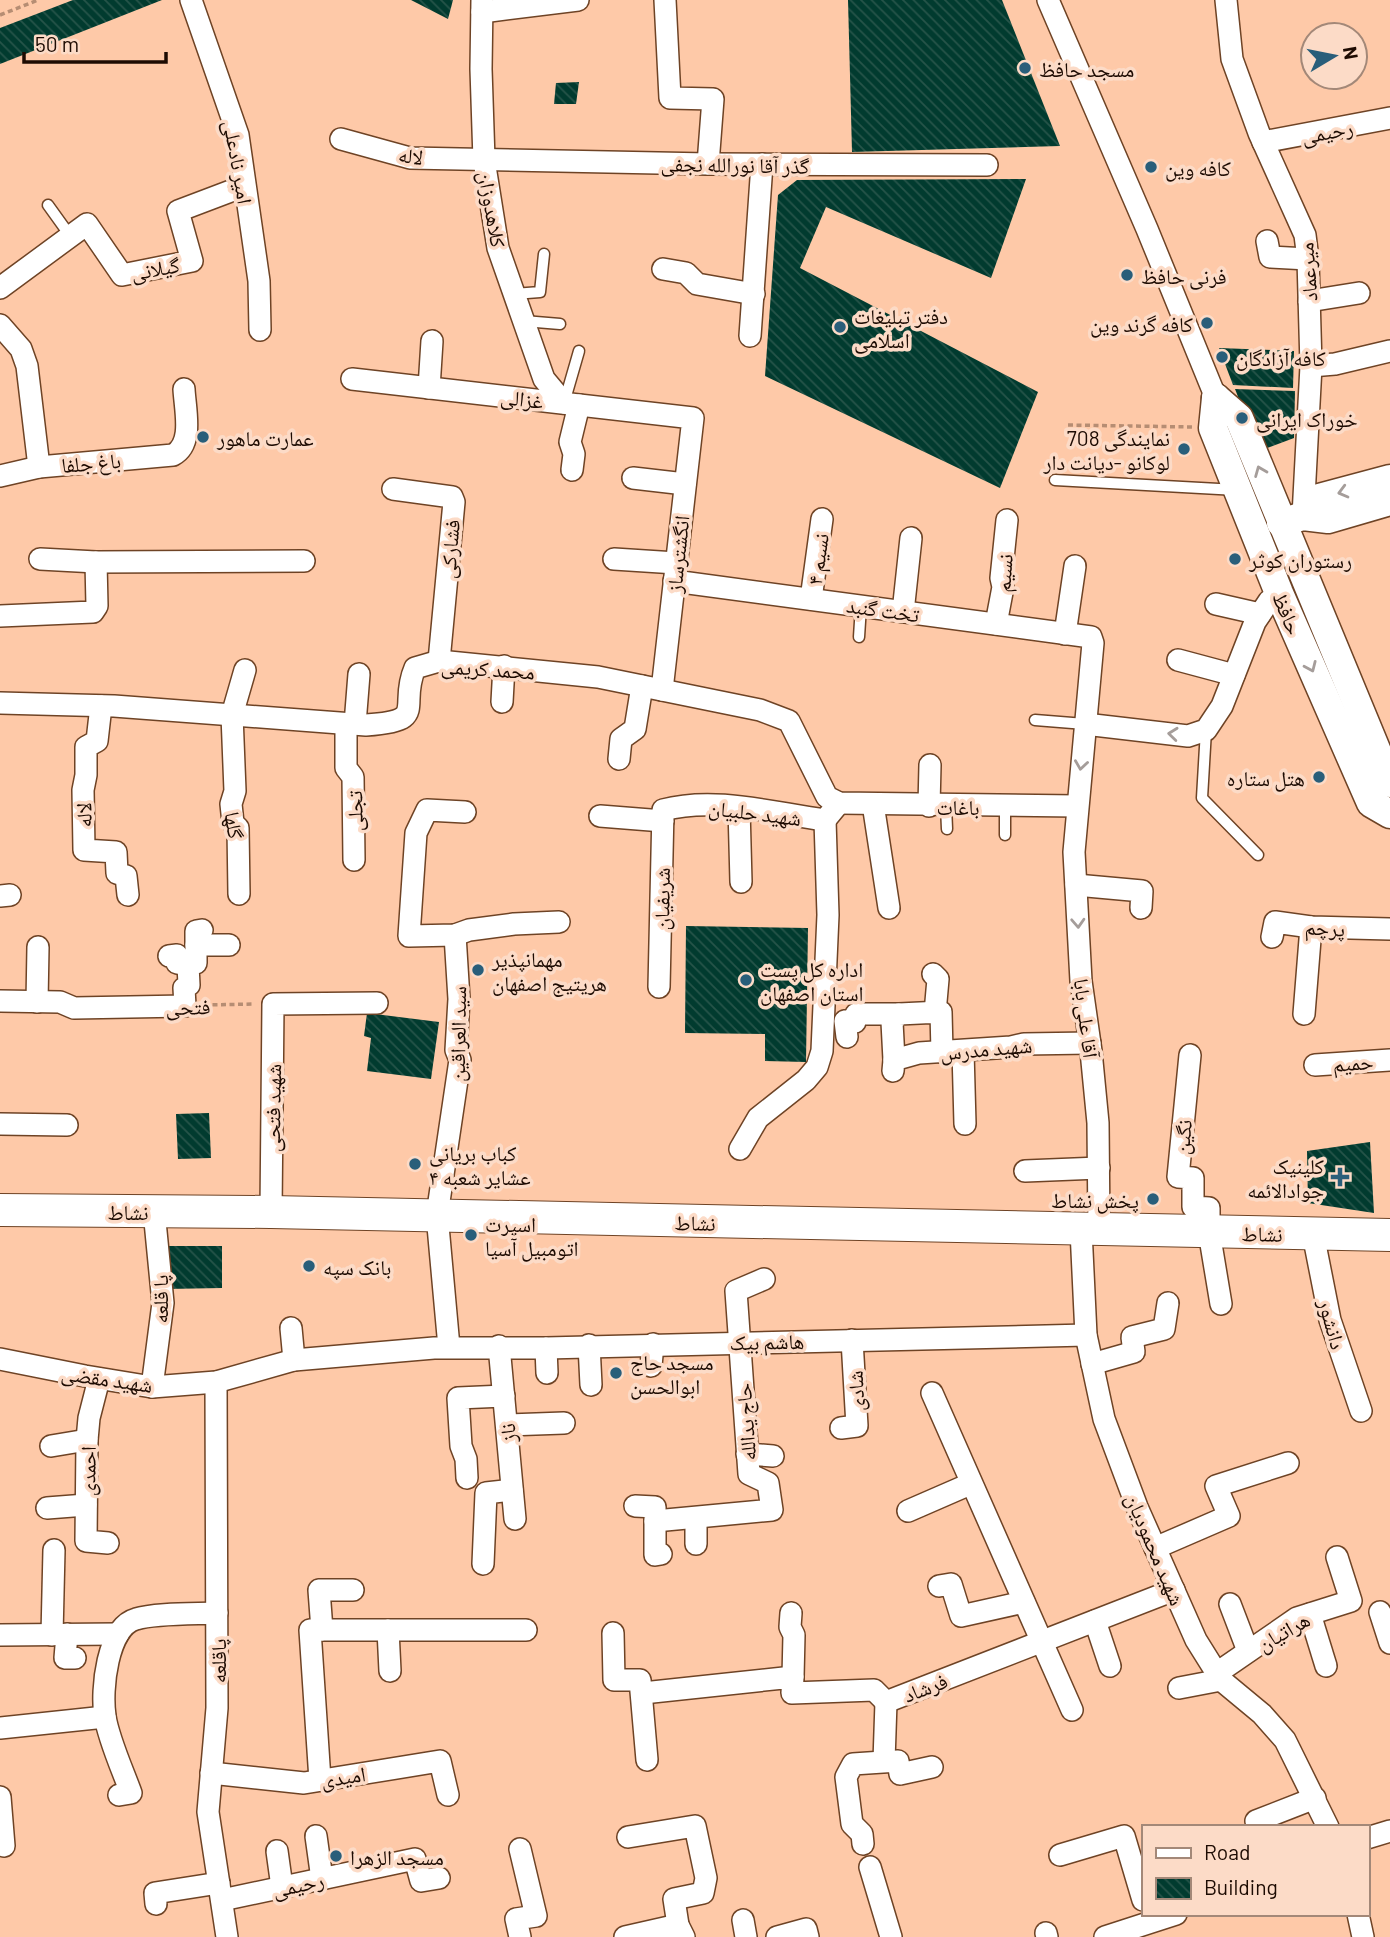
<svg xmlns="http://www.w3.org/2000/svg" width="1390" height="1937" viewBox="0 0 1390 1937" font-family="Barlow,'Noto Naskh Arabic',sans-serif">
	<defs>
		<pattern id="building-back-hatch" width="6" height="6" patternUnits="userSpaceOnUse" patternTransform="scale(1.75)"><rect width="6" height="6" fill="#013b2f"/><path d="M-1 5l2 2M0 0l6 6M5-1l2 2" fill="none" stroke="#265449"/></pattern>
	</defs>
	<rect width="100%" height="100%" fill="#fec9a8"/>
	<g fill="url(#building-back-hatch)">
		<path d="M73 0H162L0 64V28Z"/>
		<path d="M411 0H453L448 19Z"/>
		<path d="M848 0H1002L1060 146 852 152Z"/>
		<path d="M579 82 576 104H554L556 83Z"/>
		<path d="M1026 179 991 278 826 207 800 268 1038 392 1000 488 765 376 778 195 797 180Z"/>
		<path d="M1219 348 1294 351 1293 388 1233 385Z"/>
		<path d="M1235 389 1295 391 1294 438 1259 451Z"/>
		<path d="M686 926 808 928 806 1062 765 1061V1034L685 1033Z"/>
		<path d="M367 1013 439 1022 431 1079 367 1071 371 1038 364 1036Z"/>
		<path d="M209 1113 211 1158 178 1159 176 1114Z"/>
		<path d="M1370 1142 1374 1213 1308 1203 1307 1151Z"/>
		<path d="M167 1246H222V1288L167 1289Z"/>
	</g>
	<g fill="none" stroke-linecap="round" stroke-linejoin="round">
		<g stroke="#6e4325" stroke-width="13">
			<g id="lane">
				<path d="M48 205 71 237"/>
				<path d="M514 294 540 292 544 254"/>
				<path d="M524 321 560 324"/>
				<path d="M564 403 579 351"/>
				<path d="M1055 480 1237 490"/>
				<path d="M859 637 861 606"/>
				<path d="M1035 720 1085 724"/>
				<path d="M1206 730 1202 798 1258 855"/>
				<path d="M946 806 947 829"/>
				<path d="M1005 806V835"/>
			</g>
		</g>
		<g stroke="#6e4325" stroke-width="24">
			<g id="street">
				<path d="M191 0 238 135 259 281 260 330"/>
				<path d="M482 0 481 69 484 160 498 248 544 379 564 403"/>
				<path d="M665 0 670 98 713 99 708 164"/>
				<path d="M1048 0 1147 229 1216 398"/>
				<path d="M1226 0 1232 59 1259 133 1305 235 1308 259 1311 366 1303 516"/>
				<path d="M482 12 578 0"/>
				<path d="M341 139 410 158 708 164 987 165"/>
				<path d="M1263 142 1390 118"/>
				<path d="M1267 241 1270 257 1308 259"/>
				<path d="M663 269 686 273 697 284 754 294"/>
				<path d="M0 288 87 224 122 275 192 261 178 211 244 186"/>
				<path d="M1309 301 1359 293"/>
				<path d="M0 325 21 349 27 366 39 467"/>
				<path d="M750 336 762 164"/>
				<path d="M1311 366 1335 364 1390 351"/>
				<path d="M352 379 693 418 662 690"/>
				<path d="M429 388 432 341"/>
				<path d="M572 470 574 454 570 442 579 405"/>
				<path d="M0 476 39 467 173 455C194 444 185 410 184 389"/>
				<path d="M633 478 685 484"/>
				<path d="M393 489 452 497 454 502 439 661"/>
				<path d="M40 559 96 562 304 561"/>
				<path d="M614 559 676 563"/>
				<path d="M674 581 1091 637 1093 643 1074 852 1081 981 1091 1051 1098 1123 1099 1230"/>
				<path d="M811 599 822 519"/>
				<path d="M1216 604 1260 614"/>
				<path d="M903 612 911 538"/>
				<path d="M0 616 93 612 97 606 96 562"/>
				<path d="M996 624 1003 587 1001 578 1007 520"/>
				<path d="M1065 634 1075 566"/>
				<path d="M1178 660 1234 675"/>
				<path d="M502 702 504 666"/>
				<path d="M0 703 114 706 366 725C430 721 398 707 415 668L439 661 598 677 760 710 789 721 827 797 839 803 1077 806"/>
				<path d="M101 706 97 741 86 747V775L83 790 84 850 116 852 117 873 126 876 128 895"/>
				<path d="M346 724V768L353 777 354 860"/>
				<path d="M355 724 359 674"/>
				<path d="M1085 724 1188 736 1206 730 1222 706 1255 622 1269 601 1279 593"/>
				<path d="M619 759 621 739 635 729 642 686"/>
				<path d="M873 804 889 908"/>
				<path d="M929 806 930 765"/>
				<path d="M739 808 741 882"/>
				<path d="M465 812 427 810 416 833 409 936 455 935 469 930 514 924 559 922"/>
				<path d="M600 816 663 821"/>
				<path d="M1076 885 1142 891 1141 908"/>
				<path d="M239 894 238 828 233 823 231 804 235 791 232 715 245 670"/>
				<path d="M0 896 10 895"/>
				<path d="M1272 937 1275 922 1311 927 1390 929"/>
				<path d="M196 945H229"/>
				<path d="M169 956 177 955V963L188 965"/>
				<path d="M933 974 938 979 935 1013"/>
				<path d="M659 987 663 810C715 796 772 813 825 820L839 803"/>
				<path d="M0 1001 60 1002 74 1008 185 1006 184 988 189 985 188 965 196 963V931L202 930"/>
				<path d="M37 1002 38 947"/>
				<path d="M1304 1014 1311 927"/>
				<path d="M847 1037 845 1021 855 1022 856 1014H899"/>
				<path d="M963 1051 965 1124"/>
				<path d="M1190 1055 1178 1177 1193 1178V1207L1209 1208V1232L1221 1304"/>
				<path d="M894 1060 892 1022 899 1014 941 1012 942 1052"/>
				<path d="M1315 1065 1390 1060"/>
				<path d="M893 1071 894 1060 919 1053 1011 1047 1024 1044 1090 1043"/>
				<path d="M0 1124 67 1125"/>
				<path d="M740 1149 758 1118 806 1080 817 1067 822 1051 828 915 825 820"/>
				<path d="M1025 1171 1099 1168"/>
				<path d="M271 1212 273 1004 377 1003"/>
				<path d="M1081 1230 1086 1335 1104 1419 1137 1507 1196 1640 1221 1680 1262 1714 1285 1740 1328 1827"/>
				<path d="M1313 1234 1330 1320 1361 1411"/>
				<path d="M291 1328 294 1360"/>
				<path d="M589 1345 591 1385"/>
				<path d="M499 1346 515 1519"/>
				<path d="M449 1347 437 1215 460 1060 456 1050 459 999 455 935"/>
				<path d="M546 1348 547 1373"/>
				<path d="M0 1359 85 1376 152 1387 216 1382 294 1360 434 1348H546L1086 1335"/>
				<path d="M1092 1364 1134 1352 1132 1337 1164 1329 1168 1303"/>
				<path d="M651 1366 653 1344"/>
				<path d="M99 1379 89 1418 87 1440 86 1541 108 1543"/>
				<path d="M216 1382 217 1708 208 1812 227 1937"/>
				<path d="M152 1387 163 1303 154 1211"/>
				<path d="M932 1393 1072 1710"/>
				<path d="M507 1425 564 1423"/>
				<path d="M841 1428 857 1426 852 1340"/>
				<path d="M51 1446 87 1440"/>
				<path d="M747 1454 773 1456"/>
				<path d="M467 1478 466 1459 461 1446 458 1398 504 1396"/>
				<path d="M635 1506 655 1507V1555L661 1554"/>
				<path d="M47 1508 86 1505"/>
				<path d="M908 1511 970 1484"/>
				<path d="M655 1521 772 1510 768 1483 749 1474 736 1291 764 1279"/>
				<path d="M696 1544V1518"/>
				<path d="M1155 1548 1229 1516 1216 1486 1288 1463"/>
				<path d="M483 1564 486 1493 512 1490"/>
				<path d="M939 1586 951 1584 961 1616 1024 1602"/>
				<path d="M1230 1604 1248 1651"/>
				<path d="M1380 1612 1390 1643"/>
				<path d="M791 1613 790 1627 794 1635 793 1677"/>
				<path d="M1310 1614 1326 1666"/>
				<path d="M1095 1621 1110 1666"/>
				<path d="M322 1630 319 1590H353"/>
				<path d="M388 1630 390 1671"/>
				<path d="M613 1633 614 1680H640L647 1760"/>
				<path d="M67 1634 65 1658H75"/>
				<path d="M0 1635 118 1634"/>
				<path d="M52 1635 54 1550"/>
				<path d="M1217 1673 1297 1618 1351 1601 1337 1557"/>
				<path d="M1179 1688 1221 1680"/>
				<path d="M643 1693 793 1677 792 1693 874 1690 886 1702 1174 1590"/>
				<path d="M0 1728 105 1717"/>
				<path d="M884 1761 886 1702"/>
				<path d="M211 1773 304 1783 440 1761 448 1795"/>
				<path d="M320 1780 310 1630H526"/>
				<path d="M119 1795 131 1793C123 1771 108 1738 105 1716 101 1690 107 1627 136 1619 155 1613 195 1614 217 1613"/>
				<path d="M0 1797 4 1846"/>
				<path d="M1256 1821 1315 1798"/>
				<path d="M316 1836 322 1879"/>
				<path d="M628 1837 695 1826 706 1878 703 1893 674 1899 678 1925 684 1937"/>
				<path d="M1367 1838 1390 1831"/>
				<path d="M863 1844 862 1834 852 1824 846 1777 853 1764 898 1761 900 1774 932 1767"/>
				<path d="M277 1851 282 1887"/>
				<path d="M1060 1855 1124 1836 1143 1900"/>
				<path d="M870 1867 891 1937"/>
				<path d="M222 1900 415 1859 421 1881 439 1878"/>
				<path d="M156 1904 155 1893 219 1883"/>
				<path d="M1358 1914 1363 1937"/>
				<path d="M743 1920 746 1937"/>
				<path d="M1046 1933 1047 1937"/>
				<path d="M520 1937 516 1919 536 1916 520 1849"/>
				<path d="M625 1937 678 1925"/>
				<path d="M777 1937 806 1929 808 1937"/>
				<path d="M1105 1937 1176 1914"/>
			</g>
		</g>
		<g stroke="#6e4325" stroke-width="31">
			<g id="secondary">
				<path d="M1216 398 1213 428 1279 593 1371 803 1390 814"/>
				<path d="M1216 398 1239 418 1390 783"/>
				<path d="M1303 516 1319 498 1390 479"/>
				<path d="M1281 523 1303 516 1328 519 1390 501"/>
			</g>
		</g>
		<g stroke="#6e4325" stroke-width="34">
			<path id="primary" d="M0 1210 271 1212 1390 1235"/>
		</g>
		<g stroke="#b68d73" stroke-width="3.5" stroke-dasharray="5 3.5" stroke-linecap="butt">
			<path d="M0 15 38 0"/>
			<path d="M1068 425 1192 427"/>
			<path d="M204 1005 253 1004"/>
		</g>
		<use href="#lane" stroke="#fff" stroke-width="10"/>
		<use href="#street" stroke="#fff" stroke-width="21"/>
		<use href="#secondary" stroke="#fff" stroke-width="28"/>
		<use href="#primary" stroke="#fff" stroke-width="32"/>
	</g>
	<defs><path id="oneway-chevron" d="M-2-3.5L2.5 0L-2 3.5" fill="none" stroke-width="1.6" stroke-linecap="round" stroke-linejoin="round" transform="scale(1.75)"/></defs>
	<g stroke="#a59d9a">
		<use href="#oneway-chevron" transform="translate(1260 471) rotate(-112)"/>
		<use href="#oneway-chevron" transform="translate(1343 492) rotate(165)"/>
		<use href="#oneway-chevron" transform="translate(1311 667) rotate(66)"/>
		<use href="#oneway-chevron" transform="translate(1173 734) rotate(-174)"/>
		<use href="#oneway-chevron" transform="translate(1081 765) rotate(98)"/>
		<use href="#oneway-chevron" transform="translate(1078 923) rotate(87)"/>
	</g>
	<g fill="#295e7a" stroke="#fcdbc7" stroke-width="2.5">
		<circle cx="1025" cy="68" r="7"/>
		<circle cx="1151" cy="167" r="7"/>
		<circle cx="1127" cy="275" r="7"/>
		<circle cx="1207" cy="323" r="7"/>
		<circle cx="840" cy="327" r="7"/>
		<circle cx="1222" cy="357" r="7"/>
		<circle cx="1242" cy="418" r="7"/>
		<circle cx="203" cy="437" r="7"/>
		<circle cx="1184" cy="449" r="7"/>
		<circle cx="1235" cy="559" r="7"/>
		<circle cx="1319" cy="777" r="7"/>
		<circle cx="478" cy="970" r="7"/>
		<circle cx="746" cy="980" r="7"/>
		<circle cx="415" cy="1164" r="7"/>
		<path d="M1336.5 1166.5h7v7h7v7h-7v7h-7v-7h-7v-7h7z"/>
		<circle cx="1153" cy="1199" r="7"/>
		<circle cx="471" cy="1235" r="7"/>
		<circle cx="309" cy="1266" r="7"/>
		<circle cx="616" cy="1373" r="7"/>
		<circle cx="336" cy="1856" r="7"/>
	</g>
	<g text-anchor="middle" dominant-baseline="central" stroke-width="7" stroke-linejoin="round" paint-order="stroke">
		<g font-size="21" fill="#1d0b02" stroke="#fcdbc7" text-anchor="start">
			<text x="1039" y="68">مسجد حافظ</text>
			<text x="1165" y="167">کافه وین</text>
			<text x="1141" y="275">فرنی حافظ</text>
			<text x="854" y="315">دفتر تبلیغات<tspan x="854" dy="24">اسلامی</tspan></text>
			<text x="1193" y="323" text-anchor="end">کافه گرند وین</text>
			<text x="1236" y="357">کافه آزادگان</text>
			<text x="1256" y="418">خوراک ایرانی</text>
			<text x="217" y="437">عمارت ماهور</text>
			<text x="1170" y="437" text-anchor="end">نمایندگی 708<tspan x="1170" dy="24">لوکانو -دیانت دار</tspan></text>
			<text x="1249" y="559">رستوران کوثر</text>
			<text x="1305" y="777" text-anchor="end">هتل ستاره</text>
			<text x="492" y="958">مهمانپذیر<tspan x="492" dy="24">هریتیج اصفهان</tspan></text>
			<text x="760" y="968">اداره کل پست<tspan x="760" dy="24">استان اصفهان</tspan></text>
			<text x="429" y="1152">کباب بریانی<tspan x="429" dy="24">عشایر شعبه ۴</tspan></text>
			<text x="1324" y="1165" text-anchor="end">کلینیک<tspan x="1324" dy="24">جوادالائمه</tspan></text>
			<text x="1139" y="1199" text-anchor="end">پخش نشاط</text>
			<text x="485" y="1223">اسپرت<tspan x="485" dy="24">اتومبیل آسیا</tspan></text>
			<text x="323" y="1266">بانک سپه</text>
			<text x="630" y="1361">مسجد حاج<tspan x="630" dy="24">ابوالحسن</tspan></text>
			<text x="350" y="1856">مسجد الزهرا</text>
		</g>
		<g font-size="21" fill="#1d0b02" stroke="#fcdbc7">
			<text transform="translate(1327 131) rotate(-11)">رحیمی</text>
			<text transform="translate(411 155) rotate(8)">لاله</text>
			<text transform="translate(239 162) rotate(80)">امیر نادعلی</text>
			<text transform="translate(735 164) rotate(1)">گذر آقا نورالله نجفی</text>
			<text transform="translate(493 209) rotate(80)">کلاهدوزان</text>
			<text transform="translate(155 268) rotate(-10)">گیلانی</text>
			<text transform="translate(1307 272) rotate(-94)">میرعماد</text>
			<text transform="translate(522 398) rotate(7)">غزالی</text>
			<text transform="translate(91 462) rotate(-5)">باغ جلفا</text>
			<text transform="translate(449 549) rotate(-85)">فشارکی</text>
			<text transform="translate(677 554) rotate(-84)">انگشترساز</text>
			<text transform="translate(817 559) rotate(-82)">نسیم ۴</text>
			<text transform="translate(1003 573) rotate(-86)">نسیم</text>
			<text transform="translate(883 609) rotate(8)">تخت گنبد</text>
			<text transform="translate(1288 613) rotate(67)">حافظ</text>
			<text transform="translate(488 668) rotate(4)">محمد کریمی</text>
			<text x="958" y="806">باغات</text>
			<text transform="translate(354 811) rotate(-91)">تجلی</text>
			<text transform="translate(755 812) rotate(7)">شهید حلبیان</text>
			<text transform="translate(83 815) rotate(-91)">لاله</text>
			<text transform="translate(235 825) rotate(81)">گلها</text>
			<text transform="translate(661 899) rotate(-89)">شریفیان</text>
			<text transform="translate(1325 927) rotate(3)">پرچم</text>
			<text transform="translate(188 1006) rotate(-1)">فتحی</text>
			<text transform="translate(1087 1018) rotate(83)">آقا علی بابا</text>
			<text transform="translate(457 1034) rotate(-89)">سید العراقین</text>
			<text transform="translate(986 1048) rotate(-5)">شهید مدرس</text>
			<text transform="translate(1353 1062) rotate(-4)">حمیم</text>
			<text transform="translate(272 1108) rotate(-89)">شهید فتحی</text>
			<text transform="translate(1182 1137) rotate(-85)">نگین</text>
			<text x="128" y="1211">نشاط</text>
			<text transform="translate(695 1222) rotate(1)">نشاط</text>
			<text transform="translate(1262 1233) rotate(1)">نشاط</text>
			<text transform="translate(159 1299) rotate(-90)">پا قلعه</text>
			<text transform="translate(1333 1324) rotate(75)">دانشور</text>
			<text transform="translate(767 1341) rotate(-1)">هاشم بیک</text>
			<text transform="translate(107 1378) rotate(8)">شهید مقضی</text>
			<text transform="translate(855 1391) rotate(-93)">شادی</text>
			<text transform="translate(745 1422) rotate(-94)">حاج یدالله</text>
			<text transform="translate(507 1433) rotate(-95)">ناز</text>
			<text transform="translate(87 1471) rotate(-89)">احمدی</text>
			<text transform="translate(1156 1549) rotate(67)">شهید محمودیان</text>
			<text transform="translate(1283 1631) rotate(-30)">هراتیان</text>
			<text transform="translate(217 1661) rotate(-90)">پاقلعه</text>
			<text transform="translate(925 1687) rotate(-21)">فرشاد</text>
			<text transform="translate(343 1776) rotate(-9)">امیدی</text>
			<text transform="translate(298 1884) rotate(-12)">رحیمی</text>
		</g>
	</g>
	<rect x="1142" y="1825" width="228" height="91" fill="#fcdbc7" stroke="#a38878" stroke-width="2"/>
	<rect x="1156" y="1848" width="35" height="10" fill="#ffffff" stroke="#a38878" stroke-width="2"/>
	<text x="1204" y="1860" font-size="21" fill="#1d0b02">Road</text>
	<rect x="1156" y="1878" width="35" height="21" fill="url(#building-back-hatch)" stroke="#a38878" stroke-width="2"/>
	<text x="1204" y="1895" font-size="21" fill="#1d0b02">Building</text>
	<g transform="translate(1334 56) rotate(80)"><circle r="33" fill="#fcdbc7" stroke="#a38878" stroke-width="2"/>
	<path d="M0-5L12 26L0 18L-12 26Z" fill="#295e7a"/>
	<text y="-10" font-size="19" font-weight="bold" text-anchor="middle" fill="#1d0b02">N</text>
	</g>
	<path d="M24 52v10h142v-10" fill="none" stroke="#1d0b02" stroke-width="3.5"/>
	<text x="35" y="52" font-size="21" fill="#1d0b02" stroke="#fcdbc7" stroke-width="5" paint-order="stroke">50 m</text>
</svg>
